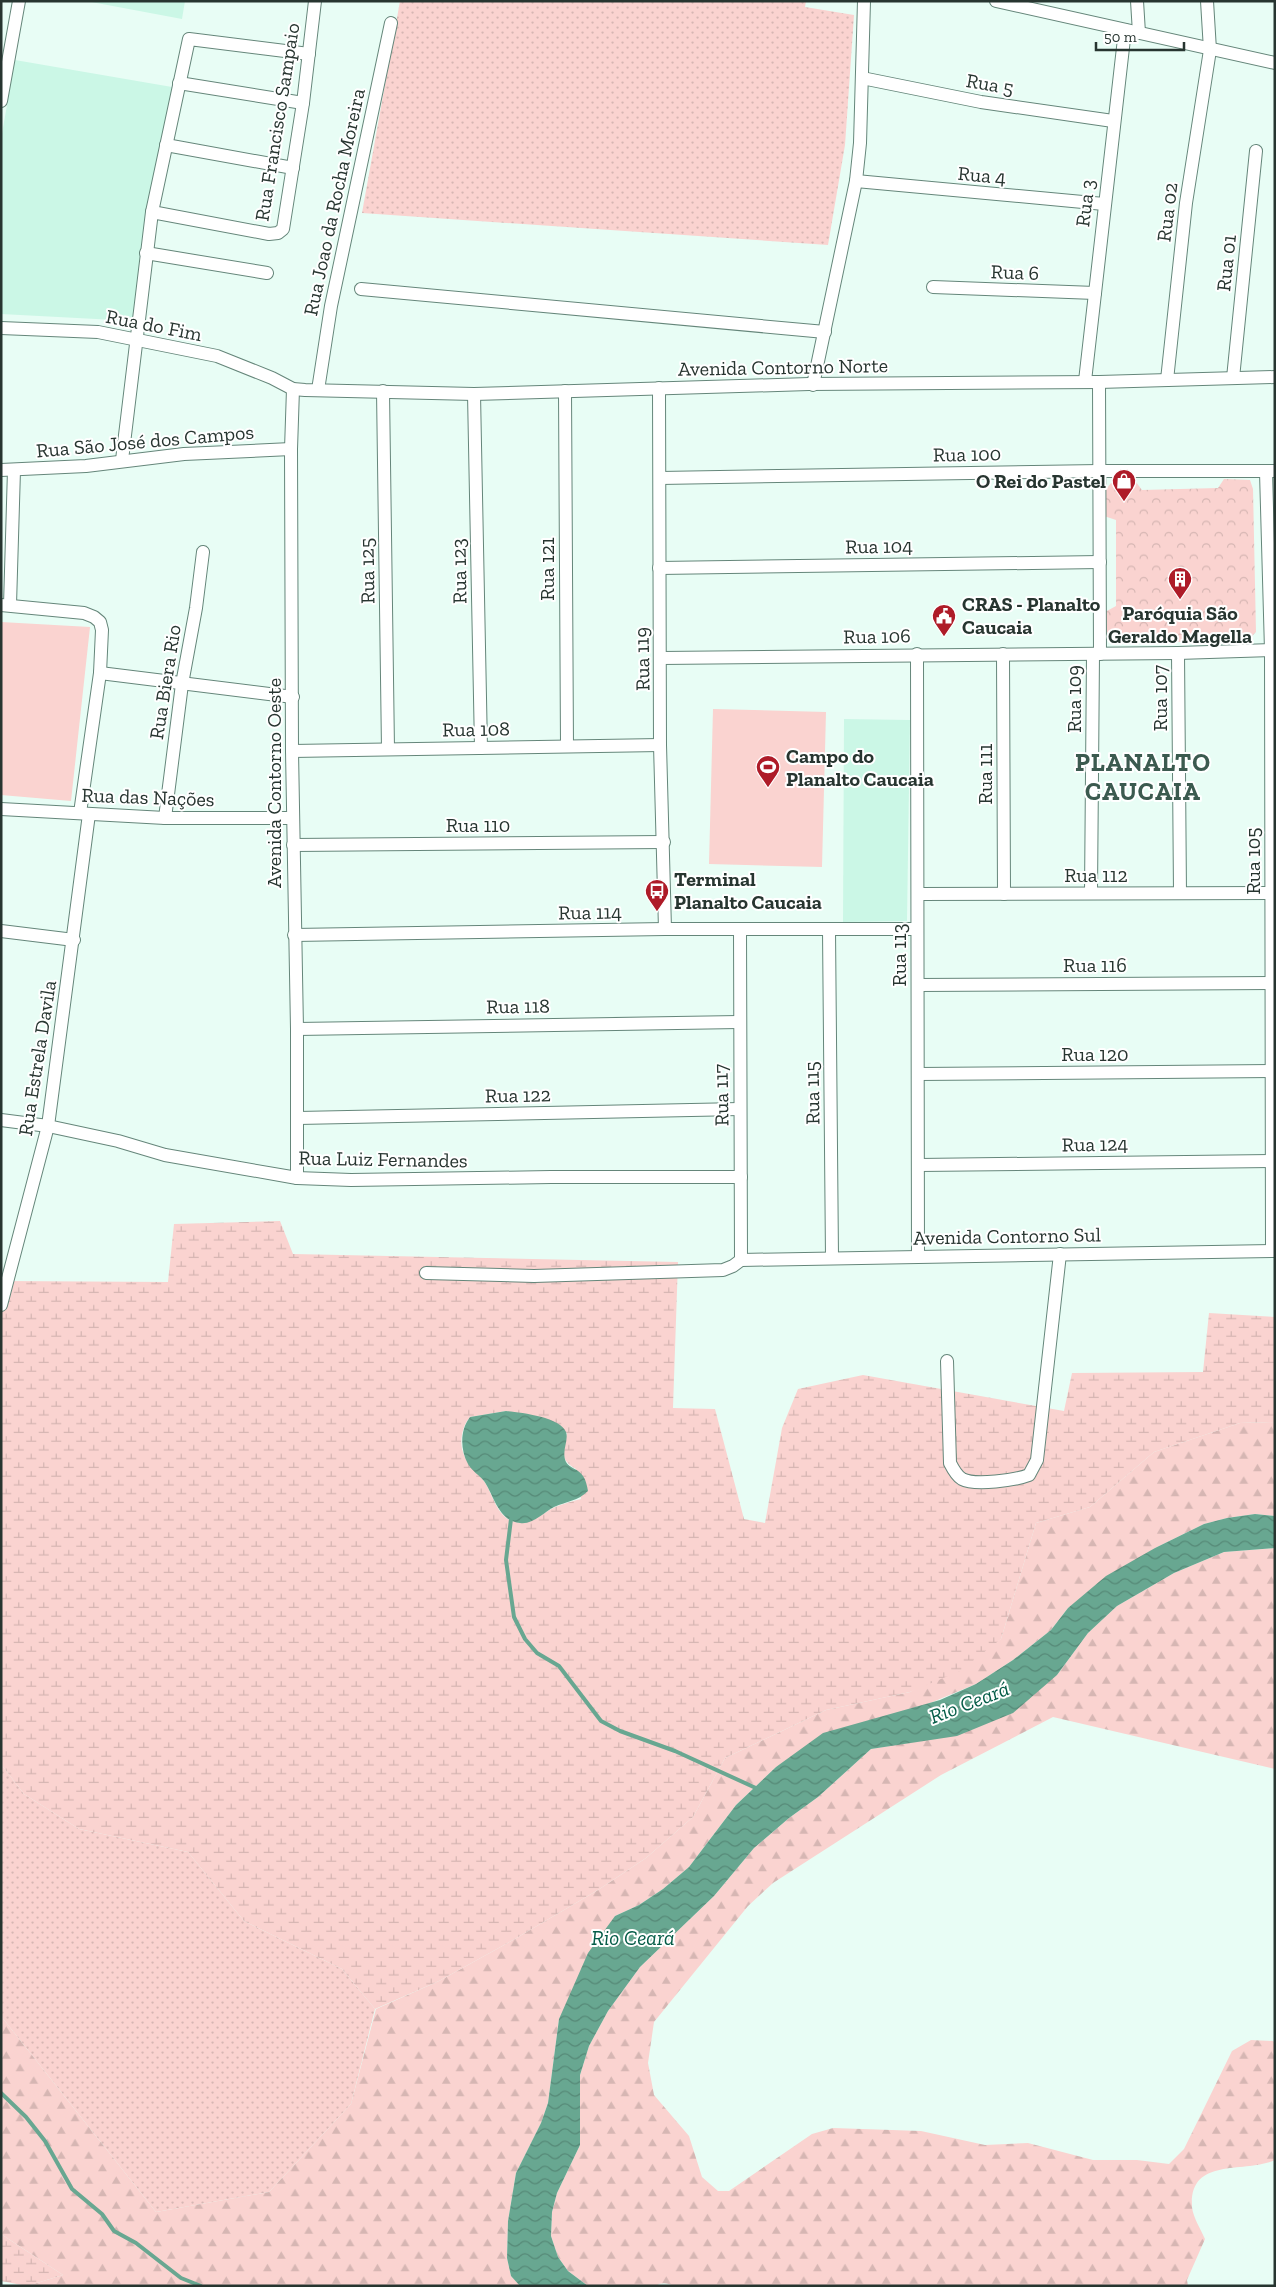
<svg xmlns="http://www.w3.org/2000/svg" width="1276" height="2287" viewBox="0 0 1276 2287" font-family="'Zilla Slab',serif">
	<defs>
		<pattern id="grass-dots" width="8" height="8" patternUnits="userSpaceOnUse" patternTransform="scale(1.25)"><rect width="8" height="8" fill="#fad3d0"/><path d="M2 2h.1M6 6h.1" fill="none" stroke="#d6b6b3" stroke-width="1.8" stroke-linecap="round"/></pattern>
		<pattern id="forest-firs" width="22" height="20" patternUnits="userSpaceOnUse" patternTransform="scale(1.25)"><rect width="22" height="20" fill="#fad3d0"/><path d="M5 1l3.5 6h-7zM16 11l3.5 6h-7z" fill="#d6b6b3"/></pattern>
		<pattern id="wetland-marsh" width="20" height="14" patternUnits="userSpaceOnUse" patternTransform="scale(1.25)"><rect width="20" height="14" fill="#fad3d0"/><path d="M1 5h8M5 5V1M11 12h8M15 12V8" fill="none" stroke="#d6b6b3"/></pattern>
		<pattern id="park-crowns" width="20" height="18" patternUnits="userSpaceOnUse" patternTransform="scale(1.25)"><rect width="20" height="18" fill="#fad3d0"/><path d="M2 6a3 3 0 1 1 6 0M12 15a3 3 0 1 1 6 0" fill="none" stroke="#d6b6b3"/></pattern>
		<pattern id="water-waves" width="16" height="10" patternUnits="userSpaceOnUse" patternTransform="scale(1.25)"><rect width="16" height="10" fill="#68a791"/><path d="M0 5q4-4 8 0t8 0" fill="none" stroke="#568977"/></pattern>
	</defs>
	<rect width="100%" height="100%" fill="#e8fdf5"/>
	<g fill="#cbf7e6">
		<path d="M86 1H185L182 19Z"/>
		<path d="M15 60 172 87 134 321 1 314V139Z"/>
		<path d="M844 719 910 720 907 921 843 922Z"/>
	</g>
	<g fill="url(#grass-dots)">
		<path d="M400 1H806L805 7 854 15 845 145 828 245 362 213Z"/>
		<path d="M1 1764 24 1794 79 1829 188 1852 244 1921 342 1969 375 2009 351 2104 269 2192 156 2212 1 2016Z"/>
	</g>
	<g fill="url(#forest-firs)">
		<path d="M1275 1422V1516L1255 1514 1227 1518 1204 1524 1155 1548 1068 1608 1051 1630 1013 1660 976 1684 776 1767 736 1805 689 1867 663 1889 639 1905 615 1916 559 2019 548 2103 541 2123 516 2173 508 2221 507 2258 511 2276 521 2286H27L63 2275 1 2234V2016L156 2212 269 2192 351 2104 376 2009 439 1981 513 1940 598 1890 646 1858 693 1817 725 1758 826 1710 910 1692 1001 1639 1036 1523 1090 1507 1154 1452 1240 1423Z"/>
		<path d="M1275 1548V1769L1053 1717 941 1775 773 1883 748 1906 654 2022 648 2063 654 2095 689 2136 702 2177 718 2191H729L812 2134 833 2128 921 2131 985 2145 1028 2143 1093 2160H1137L1169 2164 1184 2149 1232 2051 1251 2040 1273 2041 1275 2043V2160C1244 2174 1189 2156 1192 2207 1193 2217 1201 2230 1205 2239L1187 2280 1188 2286H673C668 2283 661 2282 656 2286H588L568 2271 558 2257 551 2236 552 2212 557 2193 580 2145V2075L589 2046 608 2011 640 1967 714 1896 754 1848 789 1818 818 1797 871 1749 907 1743 1057 1675 1088 1633 1117 1606 1174 1573 1224 1552Z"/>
	</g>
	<g fill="url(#wetland-marsh)" fill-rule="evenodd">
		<path d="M280 1221 293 1254 678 1262 673 1408 715 1409 744 1519 765 1523 782 1428 798 1389 863 1375 1064 1411 1072 1373 1203 1372 1209 1313 1275 1317V1422L1240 1423 1154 1452 1090 1507 1036 1523 1001 1639 960 1671 910 1692 826 1710 725 1758 693 1817 646 1858 598 1890 513 1940 439 1981 375 2009 342 1969 244 1921 188 1852 79 1829 24 1794 1 1764V1281L168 1282 174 1224ZM506 1411 567 1433C563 1450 559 1460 576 1469L581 1499C572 1501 563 1504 555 1507 542 1513 532 1525 516 1522 497 1519 493 1494 484 1481 475 1470 466 1464 462 1449 460 1438 463 1425 470 1417Z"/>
		<path d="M1 2234 63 2275 27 2286 1 2281Z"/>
	</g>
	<path fill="url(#park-crowns)" d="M1224 479 1250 480 1253 489 1256 632 1246 642H1113L1105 633V612L1116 606V520L1104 516V492L1111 483 1136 482 1142 490 1218 488Z"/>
	<g fill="#fad3d0">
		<path d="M1 622 90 627 71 801 1 795Z"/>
		<path d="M713 709 826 712 822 867 709 864Z"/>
	</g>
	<g fill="url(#water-waves)">
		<path d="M506 1411C519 1412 561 1417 566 1432 569 1441 561 1451 566 1462 569 1468 579 1469 583 1476 586 1480 587 1486 588 1491 578 1501 567 1501 554 1507 544 1512 533 1525 520 1523 498 1521 494 1495 484 1481 479 1475 472 1471 468 1464 460 1449 460 1430 470 1417Z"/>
		<path d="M1255 1514 1275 1516V1548L1224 1552 1174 1573 1117 1606 1088 1633 1057 1675 1013 1713 957 1736 871 1749 818 1797 789 1818 754 1848 714 1896 640 1967 608 2011 589 2046 580 2075V2145L557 2193 552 2212 551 2236 558 2257 568 2271 588 2286H520L511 2276 507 2258 508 2221 516 2173 541 2123 548 2103 559 2019 588 1953 615 1916 639 1905 663 1889 689 1867 736 1805 776 1767 823 1733 940 1700 976 1684 1013 1660 1051 1630 1068 1608 1106 1576 1155 1548 1204 1524 1227 1518Z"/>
	</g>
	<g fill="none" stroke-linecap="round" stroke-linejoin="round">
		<g stroke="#68a791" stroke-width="4">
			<path d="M511 1519 506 1560 514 1617 525 1639 537 1653 559 1666 601 1721 620 1731 675 1751 758 1789"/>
			<path d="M1 2093 26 2117 45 2141 72 2189 102 2214 114 2231 136 2243 181 2278 201 2286"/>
		</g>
		<g stroke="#65867a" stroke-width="14">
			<g id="street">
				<path d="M996 1 1275 63"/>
				<path d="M1137 1 1139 33"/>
				<path d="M862 78 981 102 1113 121"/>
				<path d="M179 83 303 103"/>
				<path d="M1 101 19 1"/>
				<path d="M166 145 293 168"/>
				<path d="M856 181 1104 204"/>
				<path d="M152 212 189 39 309 54"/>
				<path d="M146 253 267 273"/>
				<path d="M933 287 1095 293"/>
				<path d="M361 289 825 332"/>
				<path d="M1 328 98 332 217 356 272 378 293 389 305 390 474 394 809 384 1099 382 1275 377"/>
				<path d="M1233 378 1256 151"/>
				<path d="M1167 380 1186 203 1210 50 1207 1"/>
				<path d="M1085 381 1125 30"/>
				<path d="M1099 382 1100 654"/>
				<path d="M813 385 856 181 860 143 864 1"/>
				<path d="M659 388 660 745 665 929"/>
				<path d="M293 389 291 449 292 751 297 1029V1178"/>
				<path d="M318 390 331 306 391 23"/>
				<path d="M383 391 388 749"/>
				<path d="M565 391 567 746"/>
				<path d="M474 394 481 748"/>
				<path d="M122 460 152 212 269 234 278 233 283 229 303 103 315 1"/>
				<path d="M1 470 86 466 184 454 291 449"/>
				<path d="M1266 472 1271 650 1272 1251"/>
				<path d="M660 478 1099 471H1275"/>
				<path d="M659 568 1100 562"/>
				<path d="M1 605 84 613 94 617 100 622 102 630 100 673 80 813"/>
				<path d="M10 605 14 470"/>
				<path d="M1178 653 1180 893"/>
				<path d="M917 654 918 1256"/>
				<path d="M1003 654 1004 894"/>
				<path d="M661 658 1178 653 1275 650"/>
				<path d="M100 673 293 697"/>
				<path d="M292 751 660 745"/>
				<path d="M1 809 165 818H293"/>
				<path d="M165 818 182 684 196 608 203 552"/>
				<path d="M293 845 664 842"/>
				<path d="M1091 893 1093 654"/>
				<path d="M918 894 1275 893"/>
				<path d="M740 929 741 1260"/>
				<path d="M829 930 832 1257"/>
				<path d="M1 931 74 940"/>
				<path d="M294 935 665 929H917"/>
				<path d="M918 985 1272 983"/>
				<path d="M297 1029 739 1022"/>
				<path d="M918 1074 1272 1071"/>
				<path d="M298 1118 740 1109"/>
				<path d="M1 1120 48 1126 118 1141 165 1155 297 1178 351 1180 551 1177H741"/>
				<path d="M919 1165 1271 1161"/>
				<path d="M741 1260 1275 1251"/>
				<path d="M426 1273 534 1276 723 1270 733 1266 741 1260"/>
				<path d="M1 1305 48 1126 89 814"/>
				<path d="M947 1361 950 1463C953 1469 957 1476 962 1479 975 1486 1016 1480 1029 1475L1037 1460 1060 1254"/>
			</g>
		</g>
		<use href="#street" stroke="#fff" stroke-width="12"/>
	</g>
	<defs>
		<g id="shop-pin" transform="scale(1.25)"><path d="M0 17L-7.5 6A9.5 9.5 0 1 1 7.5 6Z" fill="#ae1b28" stroke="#fff"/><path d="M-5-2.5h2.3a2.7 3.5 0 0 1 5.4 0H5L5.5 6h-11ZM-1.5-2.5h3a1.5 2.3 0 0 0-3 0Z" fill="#fff"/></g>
		<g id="building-pin" transform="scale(1.25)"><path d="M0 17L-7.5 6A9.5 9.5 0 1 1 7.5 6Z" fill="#ae1b28" stroke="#fff"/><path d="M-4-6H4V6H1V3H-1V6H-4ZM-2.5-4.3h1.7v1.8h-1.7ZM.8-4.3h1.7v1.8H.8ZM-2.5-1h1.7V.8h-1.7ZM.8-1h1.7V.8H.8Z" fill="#fff"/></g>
		<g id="civic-pin" transform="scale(1.25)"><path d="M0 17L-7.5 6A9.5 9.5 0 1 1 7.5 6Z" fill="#ae1b28" stroke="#fff"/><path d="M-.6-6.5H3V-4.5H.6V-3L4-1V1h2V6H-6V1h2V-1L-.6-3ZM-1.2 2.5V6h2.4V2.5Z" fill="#fff"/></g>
		<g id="stadium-pin" transform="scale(1.25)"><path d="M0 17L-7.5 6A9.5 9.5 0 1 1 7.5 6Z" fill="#ae1b28" stroke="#fff"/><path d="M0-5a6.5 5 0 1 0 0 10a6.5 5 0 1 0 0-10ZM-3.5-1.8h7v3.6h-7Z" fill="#fff"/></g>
		<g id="bus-pin" transform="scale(1.25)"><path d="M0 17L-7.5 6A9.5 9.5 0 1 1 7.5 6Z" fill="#ae1b28" stroke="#fff"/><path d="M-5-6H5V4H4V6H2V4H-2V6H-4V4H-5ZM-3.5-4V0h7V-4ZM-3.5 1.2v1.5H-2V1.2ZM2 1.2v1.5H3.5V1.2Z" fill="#fff"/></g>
	</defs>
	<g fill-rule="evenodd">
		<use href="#shop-pin" x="1124" y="481"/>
		<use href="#building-pin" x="1180" y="579"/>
		<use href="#civic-pin" x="944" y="616"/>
		<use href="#stadium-pin" x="768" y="767"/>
		<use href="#bus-pin" x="657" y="891"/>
	</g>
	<g text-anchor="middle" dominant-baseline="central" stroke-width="4" stroke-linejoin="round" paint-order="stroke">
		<g font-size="20" fill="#273530" stroke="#fff">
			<text transform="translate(990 84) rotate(10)">Rua 5</text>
			<text transform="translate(277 122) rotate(-81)">Rua Francisco Sampaio</text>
			<text transform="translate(982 175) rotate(5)">Rua 4</text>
			<text transform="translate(334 202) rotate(-78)">Rua Joao da Rocha Moreira</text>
			<text transform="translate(1085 203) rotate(-83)">Rua 3</text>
			<text transform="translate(1167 212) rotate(-83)">Rua 02</text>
			<text transform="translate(1226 263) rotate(-84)">Rua 01</text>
			<text transform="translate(1015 272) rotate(2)">Rua 6</text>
			<text transform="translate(154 325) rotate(11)">Rua do Fim</text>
			<text transform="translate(783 367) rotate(-1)">Avenida Contorno Norte</text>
			<text transform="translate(145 441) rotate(-5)">Rua São José dos Campos</text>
			<text transform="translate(967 454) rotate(-1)">Rua 100</text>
			<text transform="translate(879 546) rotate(-1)">Rua 104</text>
			<text transform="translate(547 569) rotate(-90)">Rua 121</text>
			<text transform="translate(367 571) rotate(-91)">Rua 125</text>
			<text transform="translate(459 571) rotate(-91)">Rua 123</text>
			<text transform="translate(877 636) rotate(-1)">Rua 106</text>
			<text transform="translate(642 659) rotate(-91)">Rua 119</text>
			<text transform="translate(165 682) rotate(-81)">Rua Biera Rio</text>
			<text transform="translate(1160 698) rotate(-90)">Rua 107</text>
			<text transform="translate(1074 699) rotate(-90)">Rua 109</text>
			<text transform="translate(476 729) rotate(-1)">Rua 108</text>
			<text transform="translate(985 774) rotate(-90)">Rua 111</text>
			<text transform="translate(274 783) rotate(-90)">Avenida Contorno Oeste</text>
			<text transform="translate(148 797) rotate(2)">Rua das Nações</text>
			<text x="478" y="825">Rua 110</text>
			<text transform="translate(1253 861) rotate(-90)">Rua 105</text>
			<text x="1096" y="875">Rua 112</text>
			<text transform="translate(590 912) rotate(-1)">Rua 114</text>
			<text transform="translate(899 955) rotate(-90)">Rua 113</text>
			<text x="1095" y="965">Rua 116</text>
			<text transform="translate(518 1006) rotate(-1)">Rua 118</text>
			<text x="1095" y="1054">Rua 120</text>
			<text transform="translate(37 1058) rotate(-81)">Rua Estrela Davila</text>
			<text transform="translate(812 1093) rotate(-91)">Rua 115</text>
			<text transform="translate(518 1095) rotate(-1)">Rua 122</text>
			<text transform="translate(721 1095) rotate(-91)">Rua 117</text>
			<text transform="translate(1095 1144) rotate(-1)">Rua 124</text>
			<text transform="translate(383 1159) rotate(1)">Rua Luiz Fernandes</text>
			<text transform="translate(1007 1236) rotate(-1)">Avenida Contorno Sul</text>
		</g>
		<g font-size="20" font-weight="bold" fill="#273530" stroke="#fff" text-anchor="start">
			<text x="1106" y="481" text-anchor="end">O Rei do Pastel</text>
			<text x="962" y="604">CRAS - Planalto<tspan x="962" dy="23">Caucaia</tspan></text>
			<text x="1180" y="613" text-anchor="middle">Paróquia São<tspan x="1180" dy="23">Geraldo Magella</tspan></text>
			<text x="786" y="756">Campo do<tspan x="786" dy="23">Planalto Caucaia</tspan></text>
			<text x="674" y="879">Terminal<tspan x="674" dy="23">Planalto Caucaia</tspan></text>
		</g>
		<g font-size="21" font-style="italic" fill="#045c47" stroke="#fff">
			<text transform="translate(969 1702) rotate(-21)">Rio Ceará</text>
			<text x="633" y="1937">Rio Ceará</text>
		</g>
		<g font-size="25" font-weight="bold" letter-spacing="1" fill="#3b5a4f" stroke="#fff">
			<text x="1143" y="762">PLANALTO<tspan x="1143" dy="29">CAUCAIA</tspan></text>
		</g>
	</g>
	<rect width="1276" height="2287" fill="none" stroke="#273530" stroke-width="5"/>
	<path d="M1096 42v8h88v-8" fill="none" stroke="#273530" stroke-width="2.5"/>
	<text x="1104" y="42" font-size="15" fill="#273530" stroke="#ffffff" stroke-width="4" paint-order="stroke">50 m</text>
</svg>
